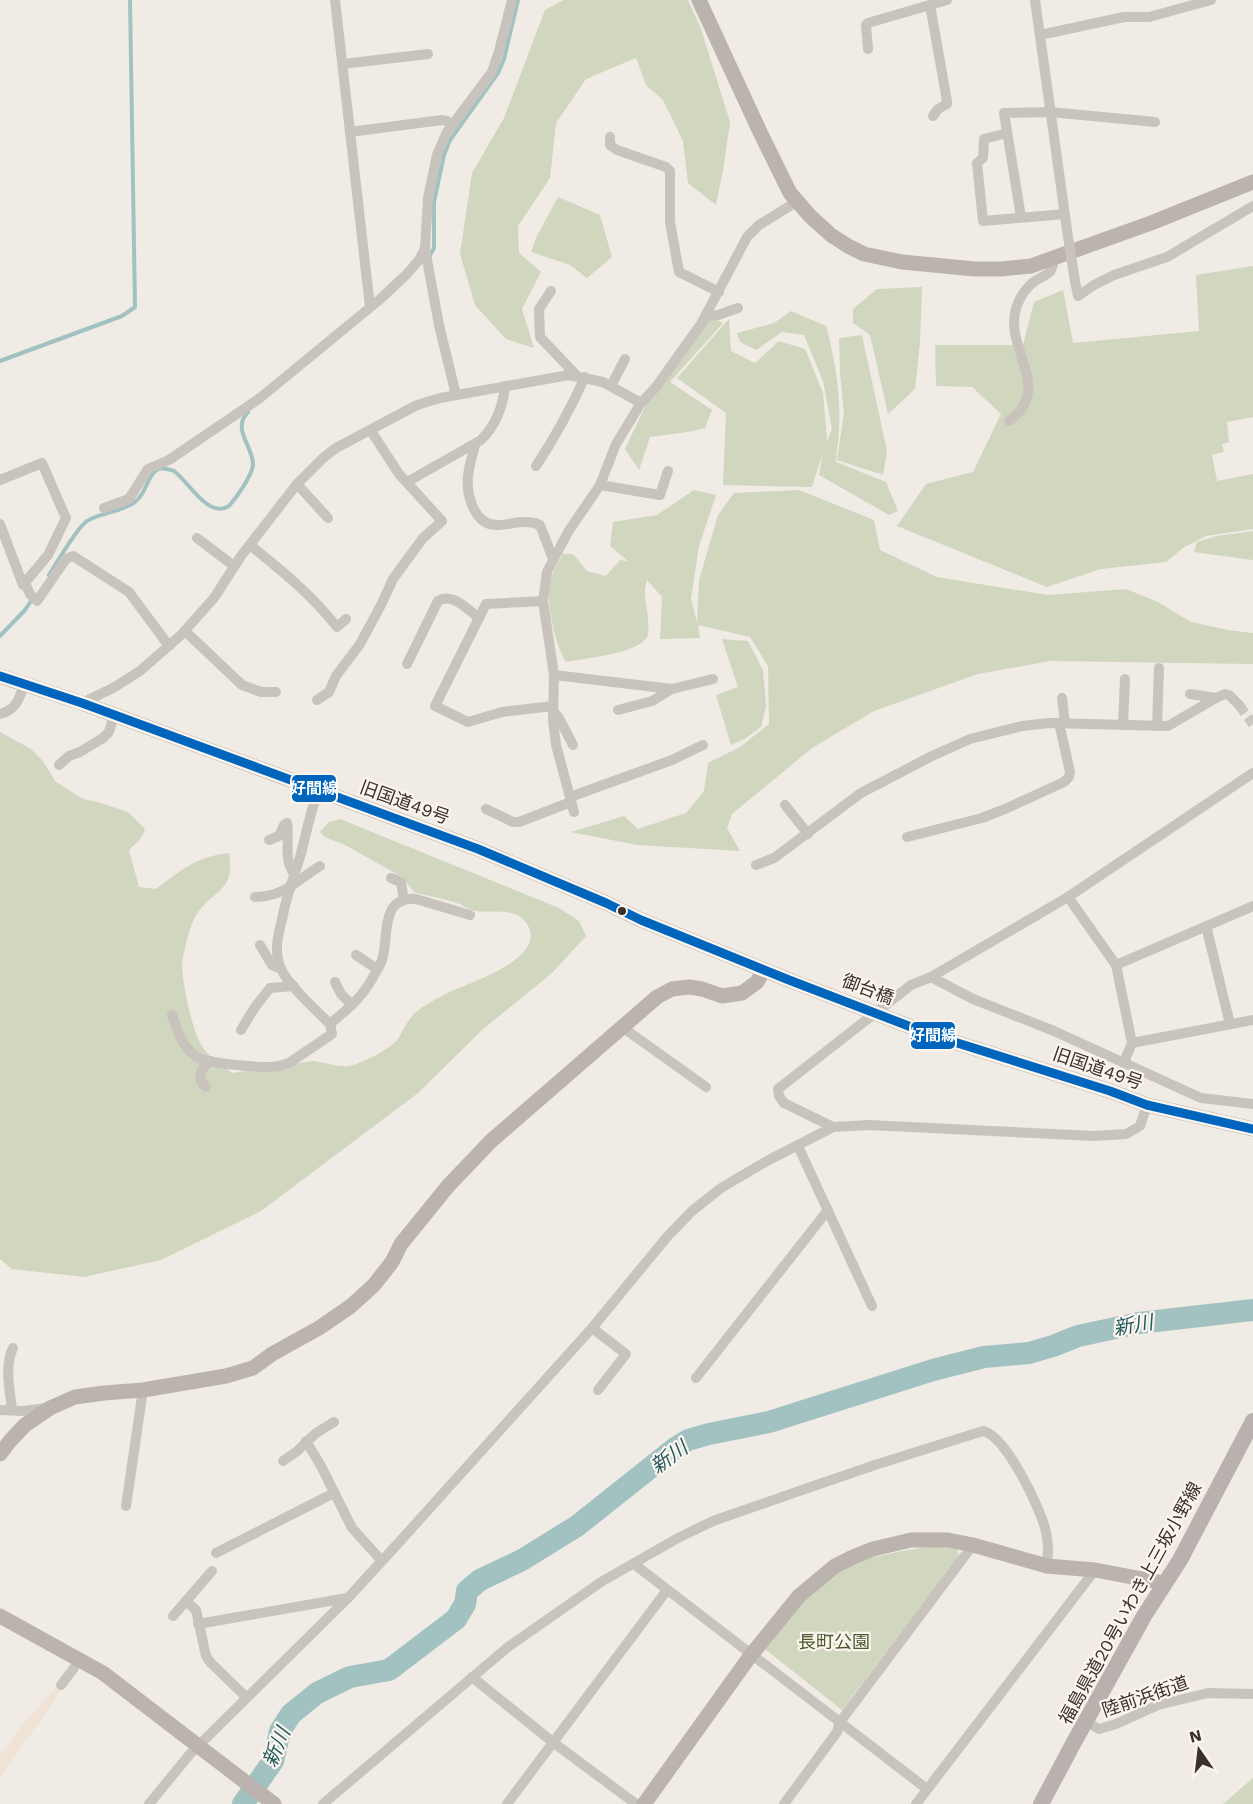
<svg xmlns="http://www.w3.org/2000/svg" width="1253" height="1804" viewBox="0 0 1253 1804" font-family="'Work Sans','Noto Sans JP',sans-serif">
	<rect width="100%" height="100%" fill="#f0ebe5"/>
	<g fill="#d1d6bf">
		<path d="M564 0H688L701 29 730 122 724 165 716 205 688 183 683 141 663 100 646 85 636 58 586 79 556 123 550 178 518 226 519 253 541 272 522 309 534 348 506 339 475 305 460 254 472 173 504 118 545 10Z"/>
		<path d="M558 197 600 215 612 257 587 278 570 265 531 252 536 238Z"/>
		<path d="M1253 266V417L1227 422 1229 442 1222 444 1224 452 1212 455 1217 481 1253 474V529L1206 536 1183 548 1166 562 1101 569 1047 587 897 526 926 484 973 472 1001 414 972 387 936 386 935 345H1023L1034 302 1063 290 1073 343 1199 331 1196 275Z"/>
		<path d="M922 287 920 343 915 389 888 414 870 335 853 323V309L877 289Z"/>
		<path d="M791 311 826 326C835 359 841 395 839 429 839 440 836 451 836 462L886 482 898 511 889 515 819 475 822 455 812 487 723 485 726 413 677 378 729 319 731 351 755 363 779 341 805 349 823 393 827 441 832 429 823 381 804 335 782 332 756 350 740 342 737 333 774 323Z"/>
		<path d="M711 317 723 323 670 382 712 410 705 428 688 432 650 437 639 470 625 449 653 390Z"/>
		<path d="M862 335 887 451 883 475 837 460 844 412 840 373 839 338Z"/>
		<path d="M694 490 716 495 699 546 691 599 697 622 699 580 718 515 734 493 799 490 874 520 880 550 937 577 1048 595 1126 589 1156 601 1191 622 1228 630 1253 633V664L1050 661 978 674 874 711 812 748 732 814 727 828 740 851 637 845 571 832 624 816 638 829 686 813 704 791 708 763 740 747 769 724 768 666 750 637 698 625 700 638 660 639 662 597 647 580C642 598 648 605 648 621 648 625 649 632 648 635 641 654 584 658 566 662 555 644 546 605 550 584 551 574 558 563 563 554H573L587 571 606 576 620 560 628 561 610 546 613 522 657 515Z"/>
		<path d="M1253 531V560L1194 552 1197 542 1217 536Z"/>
		<path d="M722 639 748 641 763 670 766 706 761 727 746 738 731 745 716 695 738 687Z"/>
		<path d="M0 732 31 749 42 760 56 782 83 799 97 802 128 812 145 829C143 838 135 844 129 850L139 887 156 889C180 871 197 856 229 853 236 894 211 889 195 917 190 926 182 957 182 966 183 985 192 1031 202 1046 210 1058 221 1066 233 1073L313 1061C326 1062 340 1069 353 1065 366 1061 388 1050 397 1040 403 1032 407 1020 415 1013 422 1006 445 994 454 990 475 981 554 955 524 920 513 908 490 913 475 911 468 909 461 904 454 902 441 898 427 896 414 892L402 877 345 845 325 837 320 832 329 822 340 819 559 908 579 921 586 936 551 974 483 1029 418 1093 261 1211 161 1260 84 1277 12 1269 0 1259Z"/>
		<path d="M933 1546 957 1549 959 1556 842 1710 765 1649C786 1622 807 1594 835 1574 861 1556 903 1551 933 1546Z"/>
		<path d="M1253 1778V1804H1223Z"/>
	</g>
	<path fill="#eee3d5" d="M60 1684 62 1686 53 1702 0 1778V1755L26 1720Z"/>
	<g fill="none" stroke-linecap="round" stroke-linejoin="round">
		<g stroke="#a1c2c1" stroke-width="4">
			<path d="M429 257 434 248V202L444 155 450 140 498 73 504 59 518 0"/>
			<path d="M0 361 122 316 135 307 130 0"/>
			<path d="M49 575C56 564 78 526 87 521 102 512 122 512 135 502 148 492 146 475 160 468 164 469 170 469 174 471 189 482 208 519 229 506 236 498 252 476 253 465 254 448 231 429 248 412"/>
			<path d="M0 636 25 610 33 598"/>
		</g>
		<path stroke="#a1c2c1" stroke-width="22" d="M243 1804 273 1761 280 1731 291 1714 317 1693 350 1677 389 1670 456 1619 465 1604 467 1591 480 1580 522 1560 577 1526 675 1448 688 1440 709 1434 769 1422 933 1370 984 1357 1029 1353 1053 1346 1078 1336 1139 1323 1253 1310"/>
		<path stroke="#ccc6c0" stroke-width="10" stroke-dasharray="10 5" stroke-linecap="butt" d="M1239 705 1253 724"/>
		<g stroke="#c9c3be" stroke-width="10">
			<path d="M335 0 370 307"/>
			<path d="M1035 0 1067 230"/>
			<path d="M930 5 947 101V104L938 109 933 116"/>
			<path d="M1040 35 1124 17H1149L1211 0"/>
			<path d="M868 49 866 25 868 23 947 0"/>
			<path d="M343 64 428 54"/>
			<path d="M350 132 442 120 447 121 452 126"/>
			<path d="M1007 133 984 139 983 158 977 163 983 221 1065 214"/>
			<path d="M610 137V145L617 150 666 167 670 171V222L679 272 719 292"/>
			<path d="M1021 217 1004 113 1050 112 1155 122"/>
			<path d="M425 249 439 325 456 395"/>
			<path d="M1075 281 1078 296 1094 285 1114 275 1167 257 1253 206"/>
			<path d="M551 291 539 309 540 337 577 376"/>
			<path d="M706 316 718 315 738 308"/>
			<path d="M611 386 625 359"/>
			<path d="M641 403 656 387 701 324 747 237 759 225 798 201"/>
			<path d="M1009 421C1053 389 1007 351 1015 313 1017 303 1023 292 1030 285 1036 279 1044 277 1050 272 1052 269 1053 263 1055 259"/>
			<path d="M475 444C473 455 469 465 468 476 466 496 475 527 499 525 514 524 526 519 540 525L553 559"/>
			<path d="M536 466C556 436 570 410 585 377"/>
			<path d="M0 480 42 463 66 518 48 555 23 585 0 524"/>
			<path d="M407 482 481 440C496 425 503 407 505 386"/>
			<path d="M297 484 328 518"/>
			<path d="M600 485 660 495 668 471"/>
			<path d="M104 508 129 499 148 469 169 460 260 398 378 301 406 275 419 260 425 249 428 198 437 155 447 132 492 72 499 51 512 0"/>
			<path d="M197 538 234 566"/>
			<path d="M250 545C281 570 312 595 337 627L346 619"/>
			<path d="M25 583 30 594 37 601 66 559 73 556 129 592 169 646"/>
			<path d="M543 601 486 604 435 706 468 722 502 712 553 706"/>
			<path d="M185 631 242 685 261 692H276"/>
			<path d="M407 664 438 601C452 592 467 609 478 617"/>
			<path d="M554 675 672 689 713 679"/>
			<path d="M1190 694 1216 698"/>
			<path d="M1062 698 1065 723"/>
			<path d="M317 700 329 692 336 676 360 644 381 605 393 579 423 538 442 521 399 474 371 431"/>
			<path d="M82 703 113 688 140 671 181 635 214 598 241 556 297 484 323 458 336 448 417 405 440 398 569 375 603 382 641 403 616 444 600 485 568 532 547 572 543 601 554 675 553 720 556 745 574 812"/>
			<path d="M618 710 652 701 672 689"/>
			<path d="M553 711 559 718 573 745"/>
			<path d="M0 714C16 710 19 699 24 685"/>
			<path d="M1123 724 1125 679"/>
			<path d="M1157 726 1159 668"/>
			<path d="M59 765 69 756 80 752 103 738 109 732 114 716"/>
			<path d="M570 797 672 760 703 745"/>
			<path d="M785 805 808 834"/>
			<path d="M486 809 513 822H519L571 802"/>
			<path d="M907 837 982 818 1005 809 1064 782 1069 777 1070 772 1059 723"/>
			<path d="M269 840 279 836 284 825 287 823C290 839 283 860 294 873"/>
			<path d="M756 865 774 858 861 793 932 756 970 739 1022 726 1049 723 1168 726 1216 698 1225 694 1229 695 1239 705"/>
			<path d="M391 878 401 882 404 900"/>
			<path d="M255 897C286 896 297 880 320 866"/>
			<path d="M1068 897 1116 965 1132 1043 1124 1062"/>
			<path d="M1206 926 1230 1024"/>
			<path d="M260 945 272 965 281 969"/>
			<path d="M356 955 377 969"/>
			<path d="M1116 965 1253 906"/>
			<path d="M931 977 1068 897 1253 773"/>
			<path d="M335 982 341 994 352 1005"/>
			<path d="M172 1015C177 1030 182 1046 195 1056 207 1064 255 1067 270 1067 277 1067 283 1065 289 1063L332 1034 330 1024C315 1009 290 987 281 969 272 948 280 931 284 910 288 892 294 876 300 857 306 835 310 813 318 791"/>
			<path d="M330 1024C351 1006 363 997 376 972 378 968 381 964 382 960 387 944 384 924 392 909 397 901 407 898 416 899L470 915"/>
			<path d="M622 1027 706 1087"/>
			<path d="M241 1030 255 1007 270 988 294 986"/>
			<path d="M1132 1043 1253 1020"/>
			<path d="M206 1087C195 1078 201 1067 211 1061"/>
			<path d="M1147 1105 1140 1126 1126 1134 1094 1136 869 1125 833 1127 784 1103 779 1096 778 1089 911 985 931 977 973 999 1054 1031 1201 1098 1253 1104"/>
			<path d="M798 1146 872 1306"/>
			<path d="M592 1328 626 1354 598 1390"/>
			<path d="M696 1378 828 1210"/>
			<path d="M0 1410 23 1411 47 1408"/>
			<path d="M12 1410C10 1390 4 1367 13 1348"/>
			<path d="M306 1441 321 1466 352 1528 381 1560"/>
			<path d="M283 1461 296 1452 316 1433 334 1422"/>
			<path d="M126 1506 143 1390"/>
			<path d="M216 1553 334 1493"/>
			<path d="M634 1564 927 1789"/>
			<path d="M186 1601 196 1610 206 1656 211 1663 246 1697"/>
			<path d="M173 1616 212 1571"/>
			<path d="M198 1624 347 1598"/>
			<path d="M472 1677 554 1743 636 1804"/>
			<path d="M61 1685 74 1668"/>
			<path d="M1085 1721 1099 1729 1116 1724 1158 1705 1208 1693 1253 1694"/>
			<path d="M149 1804 190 1754 348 1598 402 1539 592 1328 667 1237 692 1211 721 1188 767 1161 833 1127"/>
			<path d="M323 1804 508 1647 601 1582 678 1538 713 1521 802 1490 875 1465 983 1431C1006 1436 1039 1506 1045 1528 1049 1541 1048 1553 1047 1566"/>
			<path d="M507 1804 667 1590"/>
			<path d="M784 1804 837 1732 840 1722 973 1545"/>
			<path d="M916 1804 1095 1570"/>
		</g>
		<g stroke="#bab3ae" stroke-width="15">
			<path d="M699 0 760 132 790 193 810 216 831 235 848 246 864 254 902 262 975 269H1001L1031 266 1151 223 1253 182"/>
			<path d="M0 676 82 703 478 849 606 903 641 920 789 980"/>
			<path d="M932 1035 1110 1091 1147 1105 1253 1129"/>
			<path d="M0 1454 10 1441 25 1425 50 1408 75 1397 104 1393 143 1390 226 1376 253 1368 272 1354 319 1328 351 1306 374 1285 392 1262 401 1244 448 1186 491 1141 657 997 672 989 689 987 702 989 722 996 742 993 757 982 764 970"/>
			<path d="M0 1616 103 1673 274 1804"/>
			<path d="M644 1804 751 1655 799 1596 835 1566 853 1557 873 1549 911 1540H948L973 1545 1047 1566 1095 1570 1164 1583"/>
		</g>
		<path stroke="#b8b1ad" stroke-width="16" d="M1041 1804 1073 1744 1144 1616 1180 1560 1253 1421"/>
		<path stroke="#c9c3be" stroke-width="10" d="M1067 230 1075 281"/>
		<path stroke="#bab3ae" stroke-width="15" d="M789 980 932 1035"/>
		<g stroke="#fbf5ee" stroke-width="14">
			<path id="bus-1" d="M0 676 82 703 478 849 606 903 641 920 789 980 932 1035 1110 1091 1147 1105 1253 1129"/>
		</g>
		<use href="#bus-1" stroke="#0065bd" stroke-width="9"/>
	</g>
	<circle fill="#3b302b" stroke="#fbf5ee" stroke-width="2" cx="622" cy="911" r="5"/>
	<g text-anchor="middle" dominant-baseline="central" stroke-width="4.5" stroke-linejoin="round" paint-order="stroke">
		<g font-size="18" fill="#3b302b" stroke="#fbf5ee">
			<text transform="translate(405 802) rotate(20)">旧国道49号</text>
			<text transform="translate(868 989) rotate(21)">御台橋</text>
			<text transform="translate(1098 1068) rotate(19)">旧国道49号</text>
			<text transform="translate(1130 1603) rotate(-61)">福島県道20号いわき上三坂小野線</text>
			<text transform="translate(1145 1696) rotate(-19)">陸前浜街道</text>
		</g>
		<g font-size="18" fill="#4a5a2e" stroke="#fbf5ee">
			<text x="834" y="1641">長町公園</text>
		</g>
		<g font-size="20" font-style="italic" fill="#1f5a5e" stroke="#fbf5ee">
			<text transform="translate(1133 1325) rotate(-10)">新川</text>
			<text transform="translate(669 1457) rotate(-36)">新川</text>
			<text transform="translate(276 1747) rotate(-67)">新川</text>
		</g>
	</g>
	<g stroke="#fbf5ee" stroke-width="2">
		<rect x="291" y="774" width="46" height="29" rx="6" fill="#0065bd"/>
		<rect x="910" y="1021" width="46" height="29" rx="6" fill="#0065bd"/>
	</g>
	<g font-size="16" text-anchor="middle" font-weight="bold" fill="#fff">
		<text x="314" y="794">好間線</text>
		<text x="933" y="1041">好間線</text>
	</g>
	<g transform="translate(1199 1750) rotate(346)" stroke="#fbf5ee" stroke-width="4.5" paint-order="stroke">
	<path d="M0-4.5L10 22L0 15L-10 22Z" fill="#3b302b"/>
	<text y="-9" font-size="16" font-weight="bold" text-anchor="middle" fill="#3b302b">N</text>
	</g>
</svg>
